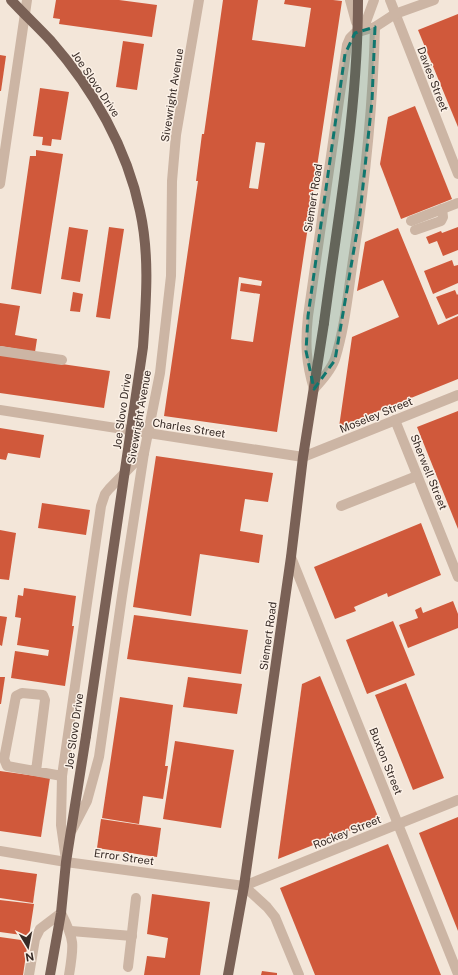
<svg xmlns="http://www.w3.org/2000/svg" width="458" height="975" viewBox="0 0 458 975" font-family="'Public Sans',sans-serif">
	<rect width="100%" height="100%" fill="#f3e6d9"/>
	<g fill="#d0593b" fill-rule="evenodd">
		<path d="M56 0H119L157 5 152 37 59 24 60 19 53 18Z"/>
		<path d="M223 0H258L252 40 305 47 311 8 284 4 285 0H333L342 1 277 432 164 416 198 181H196L202 134H204ZM256 142 265 143 258 189 249 188ZM239 277 262 281 261 286 241 283 240 291 260 294 253 342 231 339Z"/>
		<path d="M458 14V127L418 30Z"/>
		<path d="M123 41 144 44 137 90 116 87Z"/>
		<path d="M0 55 6 56 1 91H0Z"/>
		<path d="M40 88 69 92 61 140 52 139 51 146 42 145 43 137 33 136Z"/>
		<path d="M415 106 452 199 401 219 380 164 388 117Z"/>
		<path d="M36 150 63 154 41 294 11 289 30 156H36Z"/>
		<path d="M69 227 88 230 80 282 61 279Z"/>
		<path d="M109 227 124 229 110 319 96 317Z"/>
		<path d="M458 227V250L443 256 437 241 429 244 426 237 441 231 442 233Z"/>
		<path d="M398 228 438 325 458 316V379L339 427 352 337 399 317 383 280 357 291 365 242Z"/>
		<path d="M452 260 454 266 458 265V283L433 294 424 271Z"/>
		<path d="M455 290 457 295 458 294V314L446 319 436 297Z"/>
		<path d="M73 292 83 294 80 312 70 311Z"/>
		<path d="M0 303 20 306 15 335 37 339 35 352 0 346Z"/>
		<path d="M0 355 110 371 104 408 0 393Z"/>
		<path d="M458 411V529L417 427Z"/>
		<path d="M0 428 44 435 40 458 8 453 6 460 0 459Z"/>
		<path d="M156 456 273 473 268 502 245 499 240 531 263 535 259 563 200 554 191 616 133 607Z"/>
		<path d="M42 503 90 510 86 535 38 528Z"/>
		<path d="M421 523 441 575 388 597 387 593 354 607 356 611 335 619 314 567Z"/>
		<path d="M0 530 16 533 9 580 0 579Z"/>
		<path d="M24 588 76 596 72 626H74L65 686 11 678 15 651 48 656 49 650 17 645 21 618 15 617 18 595 23 596Z"/>
		<path d="M453 601 458 614V628L408 648 399 625 418 618 415 610 421 607 423 613Z"/>
		<path d="M134 615 248 630 241 674 127 659Z"/>
		<path d="M0 616 7 617 2 646 0 645Z"/>
		<path d="M393 621 415 675 367 694 346 640Z"/>
		<path d="M320 676 379 819 278 859 302 684Z"/>
		<path d="M0 677H5L1 704H0Z"/>
		<path d="M188 677 242 684 237 714 183 707Z"/>
		<path d="M406 683 444 778 413 790 375 695Z"/>
		<path d="M120 697 173 705 165 766H168L163 799 143 796 139 824 102 818Z"/>
		<path d="M175 741 234 750 221 828 163 819Z"/>
		<path d="M0 771 50 778 41 837 0 831Z"/>
		<path d="M458 817V931L419 833Z"/>
		<path d="M101 819 161 828 157 857 97 848Z"/>
		<path d="M388 844 441 975H315L280 888Z"/>
		<path d="M0 869 37 874 33 903 0 898Z"/>
		<path d="M152 894 210 902 200 975H144L147 956 165 958 168 938 147 934Z"/>
		<path d="M0 900 34 904 29 936 0 932Z"/>
		<path d="M0 937 28 941 23 975H0Z"/>
		<path d="M262 971 277 973V975H261Z"/>
	</g>
	<g fill="none" stroke-linecap="round" stroke-linejoin="round">
		<g stroke="#ccb5a4" stroke-width="10">
			<path d="M350 0 356 22"/>
			<path d="M390 0 458 174"/>
			<path d="M363 30 374 0"/>
			<path d="M0 184 27 0"/>
			<path d="M411 221 458 203"/>
			<path d="M415 230 441 221 443 217 442 209"/>
			<path d="M0 351 62 360"/>
			<path d="M314 389C306 363 305 343 308 316L347 45 350 38 355 33 375 27 395 14 434 0"/>
			<path d="M314 389C322 380 331 370 335 359 345 327 348 293 353 260 365 183 373 105 375 27"/>
			<path d="M0 410 303 457 458 395"/>
			<path d="M395 420 458 577"/>
			<path d="M341 506 417 476"/>
			<path d="M291 557 458 974"/>
			<path d="M36 771 45 700 43 695 22 693 16 696 4 759 7 766 62 776"/>
			<path d="M72 830 87 801 99 757 122 596 144 453 160 373 171 276 172 181 176 135 199 0"/>
			<path d="M0 851 66 862 244 886 458 800"/>
			<path d="M66 860 61 825 62 776 101 506 105 494 109 489 144 453"/>
			<path d="M244 886 267 907 275 917 299 975"/>
			<path d="M71 931 132 936"/>
			<path d="M128 967 136 898"/>
			<path d="M29 975 35 939 40 929 61 913C75 940 74 945 69 975"/>
		</g>
		<g stroke="#7a6156" stroke-width="10">
			<path d="M50 975 61 913 66 862 86 736"/>
			<path d="M228 975 244 886 291 557 303 457 324 323"/>
		</g>
		<g stroke="#7a6156" stroke-width="10">
			<path d="M11 0C24 14 38 27 51 41 93 89 127 148 140 211 150 256 146 302 143 347L86 736"/>
			<path d="M324 323C338 216 358 109 358 0"/>
		</g>
	</g>
	<path fill="#0f766e" fill-opacity="0.2" stroke="#0f766e" stroke-width="3" stroke-dasharray="8 5" stroke-linejoin="round" d="M375 27 372 101 360 214 335 360 314 389 306 351 308 316 345 54 355 33Z"/>
	<g text-anchor="middle" dominant-baseline="central" stroke-width="3" stroke-linejoin="round" paint-order="stroke">
		<g font-size="11" fill="#372b26" stroke="#fbf0e6">
			<text transform="translate(433 79) rotate(69)">Davies Street</text>
			<text transform="translate(96 84) rotate(56)">Joe Slovo Drive</text>
			<text transform="translate(172 95) rotate(-81)">Sivewright Avenue</text>
			<text transform="translate(313 198) rotate(-81)">Siemert Road</text>
			<text transform="translate(122 411) rotate(-82)">Joe Slovo Drive</text>
			<text transform="translate(376 415) rotate(-22)">Moseley Street</text>
			<text transform="translate(139 417) rotate(-80)">Sivewright Avenue</text>
			<text transform="translate(189 428) rotate(9)">Charles Street</text>
			<text transform="translate(429 472) rotate(68)">Sherwell Street</text>
			<text transform="translate(268 636) rotate(-82)">Siemert Road</text>
			<text transform="translate(74 731) rotate(-82)">Joe Slovo Drive</text>
			<text transform="translate(386 761) rotate(68)">Buxton Street</text>
			<text transform="translate(347 832) rotate(-22)">Rockey Street</text>
			<text transform="translate(124 857) rotate(8)">Error Street</text>
		</g>
	</g>
	<g transform="translate(28 947) rotate(170)" stroke="#fbf0e6" stroke-width="3" paint-order="stroke">
	<path d="M0-3L7 15L0 10L-7 15Z" fill="#372b26"/>
	<text y="-6" font-size="11" font-weight="bold" text-anchor="middle" fill="#372b26">N</text>
	</g>
</svg>
